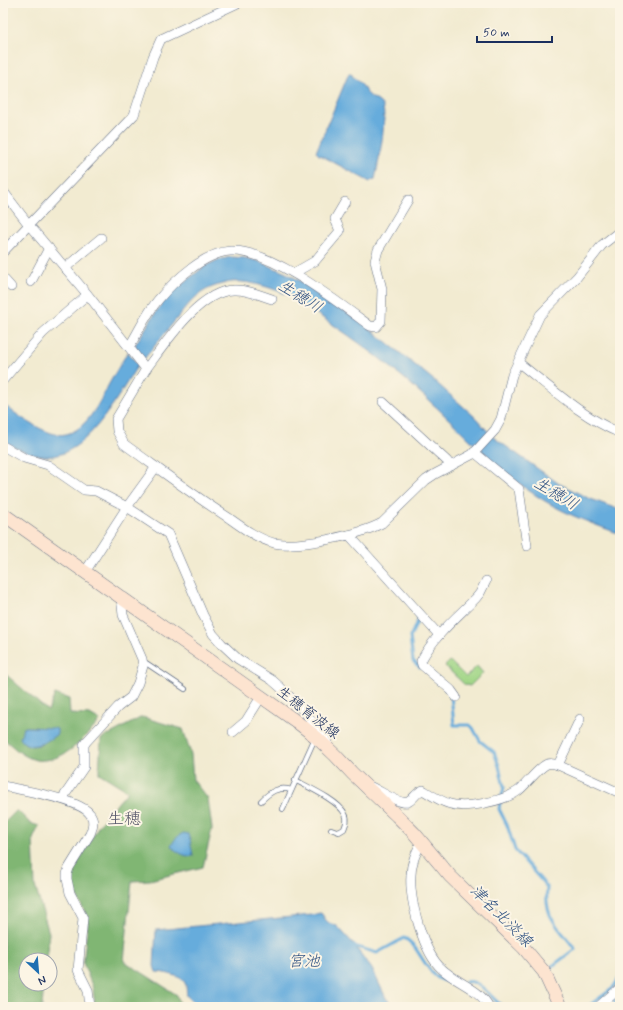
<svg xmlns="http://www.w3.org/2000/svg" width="623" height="1010" viewBox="0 0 623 1010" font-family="Mynerve,'Klee One',sans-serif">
	<rect width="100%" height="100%" fill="#fcf5e5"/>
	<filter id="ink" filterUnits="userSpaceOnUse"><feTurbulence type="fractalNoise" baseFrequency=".025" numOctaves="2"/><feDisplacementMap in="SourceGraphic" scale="8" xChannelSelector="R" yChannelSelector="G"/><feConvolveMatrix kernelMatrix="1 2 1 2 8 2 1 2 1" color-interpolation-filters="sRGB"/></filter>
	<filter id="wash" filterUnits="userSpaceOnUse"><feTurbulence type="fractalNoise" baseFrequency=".012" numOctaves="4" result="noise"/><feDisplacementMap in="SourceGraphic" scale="16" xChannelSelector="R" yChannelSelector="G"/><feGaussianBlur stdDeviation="0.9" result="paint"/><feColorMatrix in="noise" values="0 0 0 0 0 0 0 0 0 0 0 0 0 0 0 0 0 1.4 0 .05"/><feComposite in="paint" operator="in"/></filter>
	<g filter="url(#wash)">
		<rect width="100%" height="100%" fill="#f2ebd1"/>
		<path fill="#a0d586" stroke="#5e8272" d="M450 661 466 677 477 666 483 673 470 686 465 685 445 666Z"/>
		<g fill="#80b673" stroke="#4e7268" fill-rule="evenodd">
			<path d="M3 672 48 711 55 694 69 699 70 714 90 715 100 721C84 738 69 757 46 760 42 760 39 761 36 760 23 757 13 747 3 738ZM26 727H36L41 745 31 746 24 743Z"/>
			<path d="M142 717 183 729 191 754 193 780 208 799 212 829 203 867 150 880 132 881 124 961 177 995 181 1007H95L93 988 83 963 88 923 86 914 76 895 70 877 99 825 128 791 99 773 101 739ZM180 835 192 852 193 856H186L173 842Z"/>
			<path d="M17 810 30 823 39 826 33 839 35 886 49 933 46 960H26V984H44L42 1007H3V827L4 823Z"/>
		</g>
		<g fill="#66acdc" stroke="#406e9d">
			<path d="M349 73H351C354 80 357 79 361 84 364 87 364 91 368 94 372 99 379 100 382 105 388 115 378 166 375 179L372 180 370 182 322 156 319 155 316 152Z"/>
			<path d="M231 257 245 258 258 261 286 273 309 286 369 328 430 377 475 417 493 437 558 483 588 498 620 510V534C585 521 559 512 528 490 490 463 460 428 425 397 394 368 359 342 323 318 312 311 301 302 290 296 273 288 244 278 226 283 217 285 208 288 201 293 192 299 185 309 178 317 167 331 155 345 144 359L137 350 135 345 158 309 173 291 205 266 218 260Z"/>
			<path d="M128 352 138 365C118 395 85 461 43 456 29 454 15 448 3 441V404C17 415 34 427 51 433 81 443 98 405 109 384 115 373 121 363 128 352Z"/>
			<path d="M26 727 53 728 57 729V734C47 742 29 753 20 738L23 728Z"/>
			<path d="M184 833 188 834 190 839 193 856C184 857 177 852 171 846 174 840 178 835 184 833Z"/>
			<path d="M320 913 322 914 325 919 329 923 337 926 351 941 372 969 386 998 394 1007H198L195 1003 187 996C186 992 187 986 185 983 183 976 163 972 156 972L154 966 156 930 312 915Z"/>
		</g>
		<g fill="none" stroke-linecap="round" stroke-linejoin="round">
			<g stroke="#66acdc" stroke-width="3">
				<path d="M418 617 419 618 410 637 413 661 420 667"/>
				<path d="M451 695 454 725H470L473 728 480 741 494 752 499 766 504 787 502 796"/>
				<path d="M500 802 499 809 507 825 515 850 547 887C544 920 558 925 575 949L547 970"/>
				<path d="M354 946 377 953 404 938C418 944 424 969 438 978 443 981 451 982 456 984"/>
				<path d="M466 982C479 978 492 999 503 1007"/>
				<path d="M613 999 619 1007"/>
				<path d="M587 1007 612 989 620 977"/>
			</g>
		</g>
	</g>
	<g filter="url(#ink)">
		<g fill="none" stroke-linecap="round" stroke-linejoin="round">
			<g stroke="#667186" stroke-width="6">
				<g id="lane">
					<path d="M143 661 185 689"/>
					<path d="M295 780C308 787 339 801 345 814 348 819 346 824 344 829L339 832 331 829"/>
					<path d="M261 801C270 792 278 786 291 790"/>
					<path d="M283 809 315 738"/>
				</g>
			</g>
			<g stroke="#667186" stroke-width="10">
				<g id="street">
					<path d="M3 191 29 225 88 295 146 369 116 419 117 431 124 444C159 469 193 495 229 518 243 528 258 539 274 543 298 548 360 535 382 523L426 480 435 474 473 454 495 430 501 419 512 375 540 315 577 277 602 245 620 231"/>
					<path d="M3 252 134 115 153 57 161 39 238 3"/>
					<path d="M65 268 101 238"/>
					<path d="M294 273 315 261 340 231 335 219 345 202"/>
					<path d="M3 278 11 287"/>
					<path d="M31 282 49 248"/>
					<path d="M129 347C139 331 146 314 158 300 174 281 204 253 230 251 269 248 339 303 370 326L376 327 381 321 382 289 375 261 378 250 408 200"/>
					<path d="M519 363C551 388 582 417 620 433"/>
					<path d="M146 369C165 344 199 291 233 290 246 289 260 295 272 299"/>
					<path d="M3 380 43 333 87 295"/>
					<path d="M383 402 447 461 451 466"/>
					<path d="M3 446 24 458 48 465 84 490 96 491 127 507 168 534 203 615 213 634 222 644 238 659 272 680 280 687 304 711 328 742"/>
					<path d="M474 452 519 489 527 546"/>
					<path d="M349 535 439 635"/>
					<path d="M85 572 127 507 156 467"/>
					<path d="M456 697 451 690 422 665 421 661C434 636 456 618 476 598L480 593 486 581"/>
					<path d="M233 732 246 721 261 697"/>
					<path d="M558 765 580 719"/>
					<path d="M3 786C21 790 80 799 90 814 95 820 93 827 90 834L69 868 67 874V879L70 893 83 918 78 970 88 990 90 1007"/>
					<path d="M369 786C378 789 399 805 408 802 414 799 416 792 423 790 431 795 440 801 450 804 466 809 504 801 518 791 526 785 539 767 547 764 550 763 555 764 558 765L620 793"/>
					<path d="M62 799 84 767V745L86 742 118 707 131 697 138 683 143 666 142 659 123 615 121 597"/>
					<path d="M421 843C416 853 411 863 411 875 409 899 423 953 442 969 457 983 480 989 489 1007"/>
					<path d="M598 1007 620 988"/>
				</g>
			</g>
			<g stroke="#667186" stroke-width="14">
				<path id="secondary" d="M3 514 297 722 316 737 335 755 353 774 397 816 414 833 450 876 524 948 544 972 560 1007"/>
			</g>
			<use href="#lane" stroke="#fff" stroke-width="4.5"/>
			<use href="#street" stroke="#fff" stroke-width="9"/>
			<use href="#secondary" stroke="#fde4d0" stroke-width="13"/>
		</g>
	</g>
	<g text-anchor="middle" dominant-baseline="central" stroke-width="4" stroke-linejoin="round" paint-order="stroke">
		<g font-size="15" fill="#1b2f5e" stroke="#fcf5e5">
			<text transform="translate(308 713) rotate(38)">生穂育波線</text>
		</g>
		<g font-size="16" font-style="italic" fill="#325484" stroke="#fcf5e5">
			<text transform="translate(300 297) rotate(32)">生穂川</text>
			<text transform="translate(556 494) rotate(31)">生穂川</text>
			<text transform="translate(501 916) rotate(45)">津名北淡線</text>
			<text x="304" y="961">宮池</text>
		</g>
		<g font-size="17" fill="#57576b" stroke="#fcf5e5">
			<text x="124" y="819">生穂</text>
		</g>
	</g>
	<rect width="623" height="1010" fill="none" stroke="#fcf5e5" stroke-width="16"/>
	<g transform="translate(38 972) rotate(154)"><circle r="19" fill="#fcf5e5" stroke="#a2a6af"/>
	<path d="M0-3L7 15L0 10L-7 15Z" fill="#1f6fb2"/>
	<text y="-6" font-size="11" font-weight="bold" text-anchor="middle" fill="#1b2f5e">N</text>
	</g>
	<path d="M477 36v6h75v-6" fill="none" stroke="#1b2f5e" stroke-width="2"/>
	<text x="483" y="36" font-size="12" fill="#1b2f5e" stroke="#fcf5e5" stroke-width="3" paint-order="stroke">50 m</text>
</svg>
